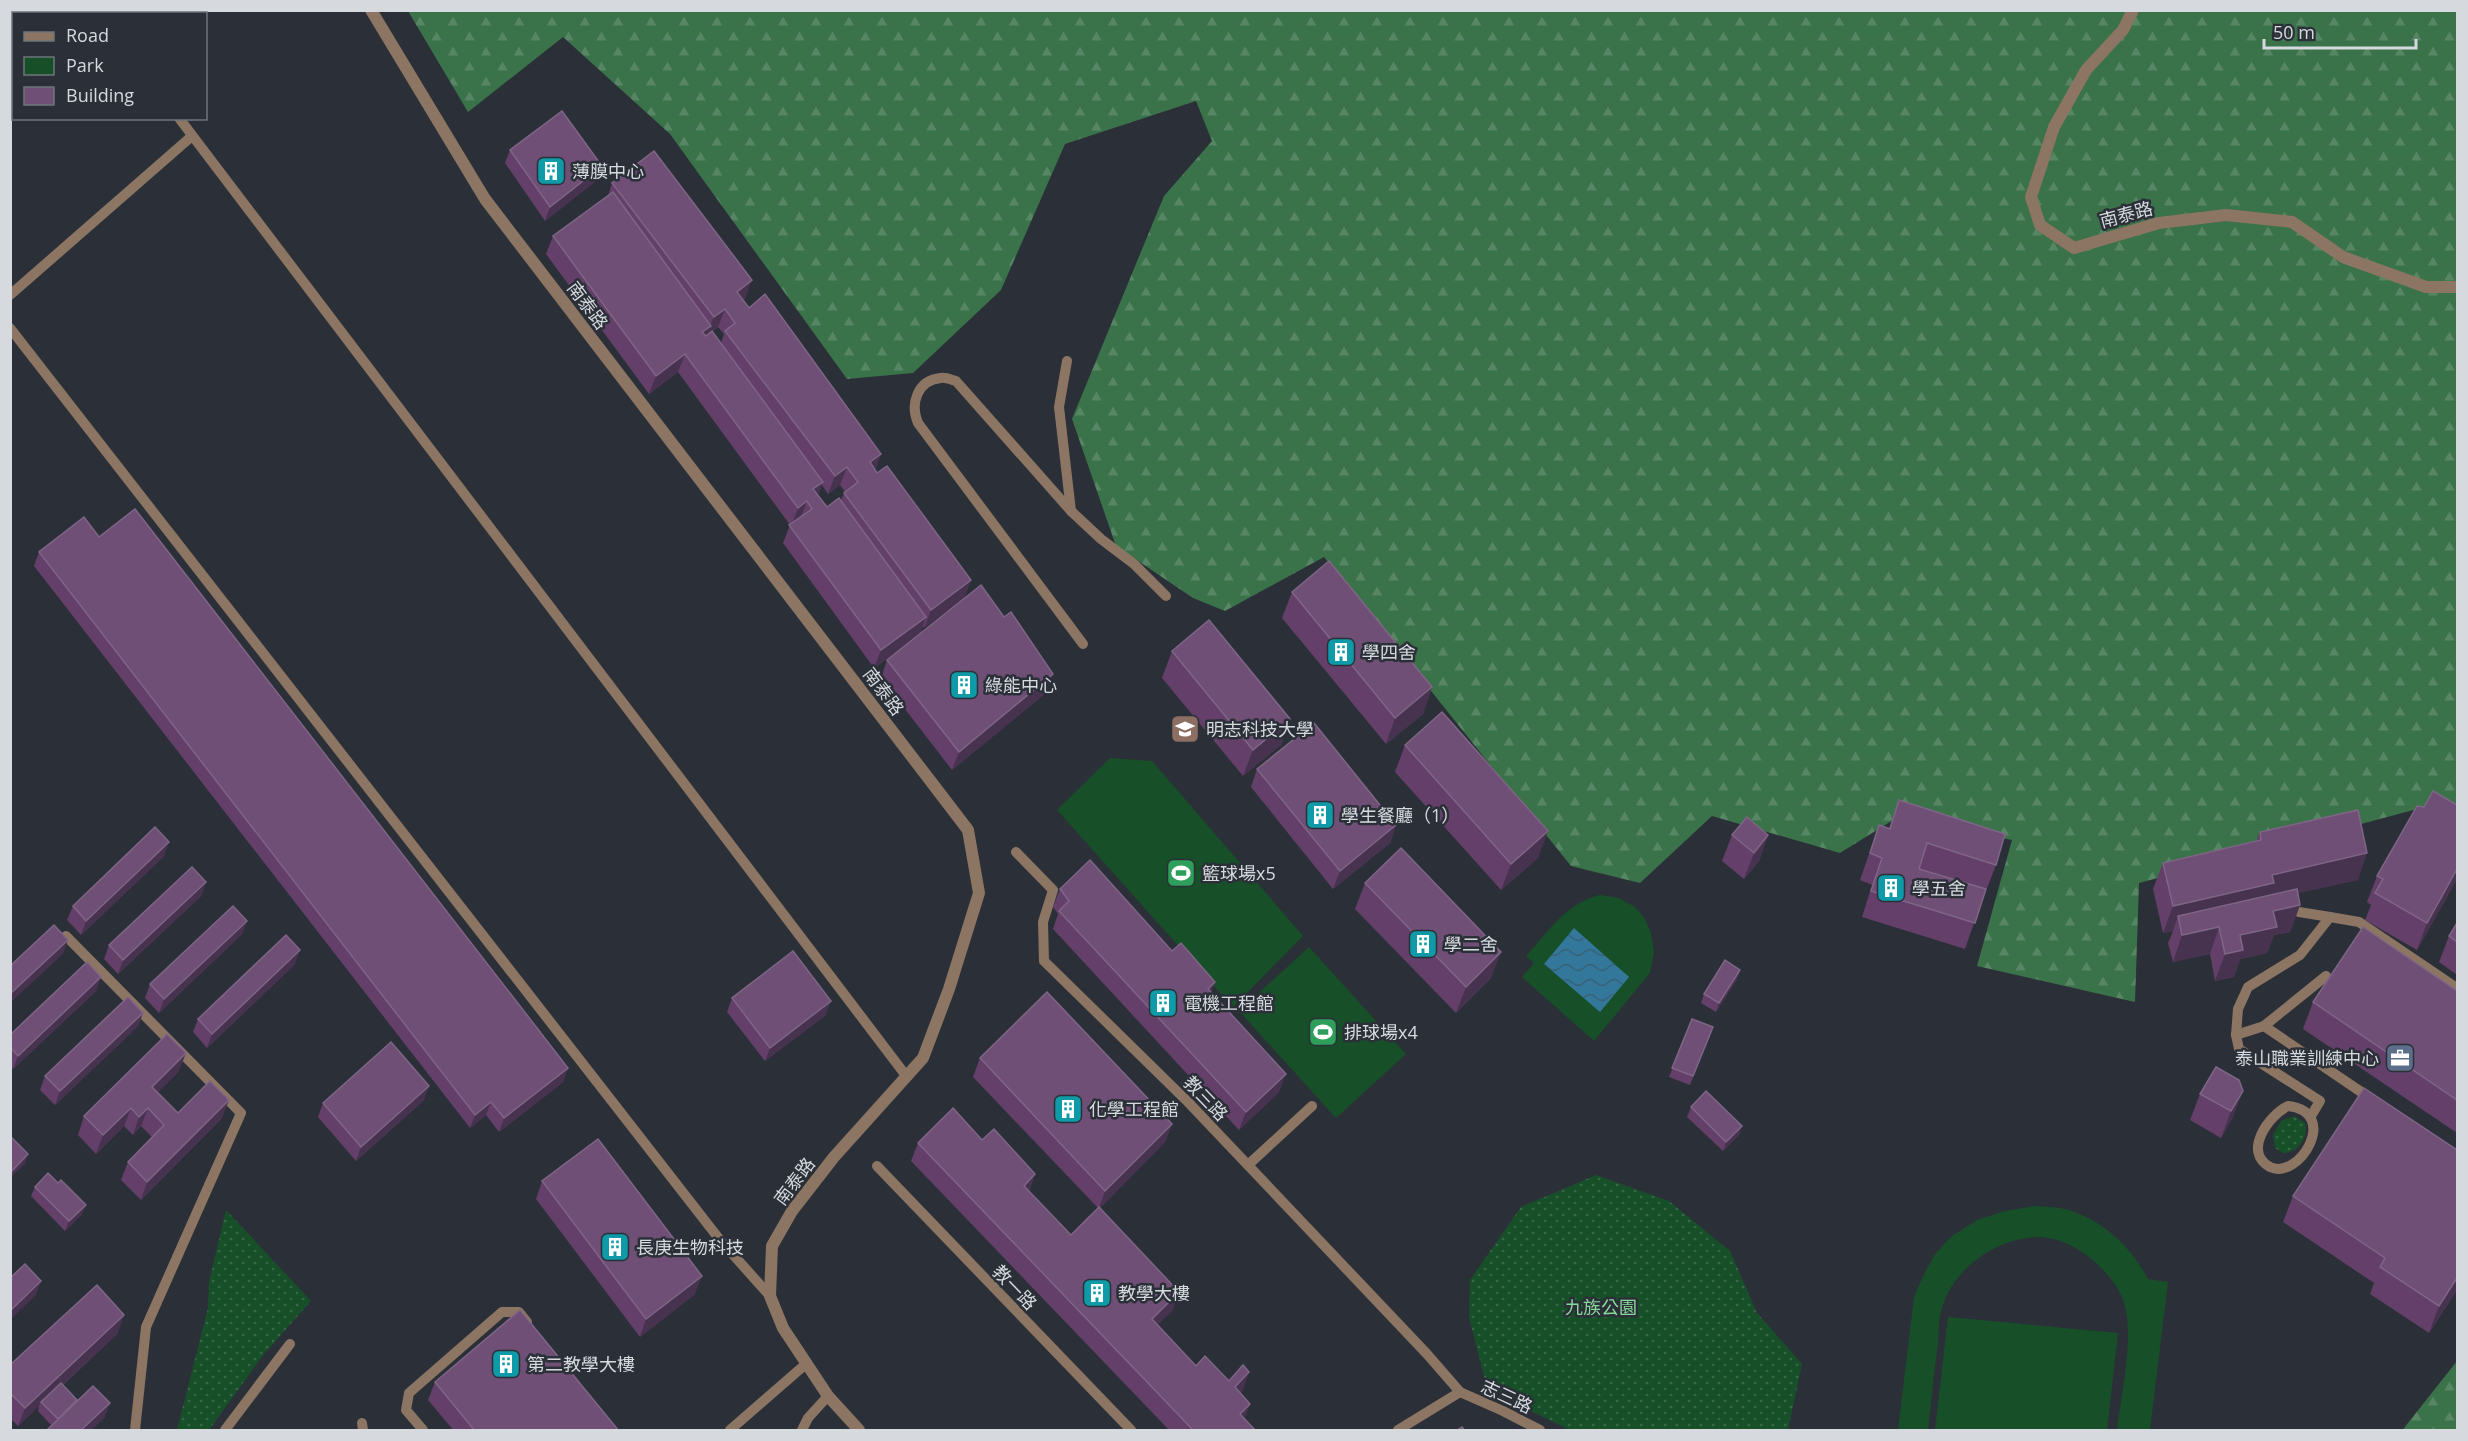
<svg xmlns="http://www.w3.org/2000/svg" width="2468" height="1441" viewBox="0 0 2468 1441" font-family="'Open Sans','Noto Sans TC',sans-serif">
	<defs>
		<pattern id="green-dots" width="8" height="8" patternUnits="userSpaceOnUse" patternTransform="scale(1.5)"><rect width="8" height="8" fill="#174f29"/><path d="M2 2h.1M6 6h.1" fill="none" stroke="#386848" stroke-width="1.8" stroke-linecap="round"/></pattern>
		<pattern id="forest-firs" width="22" height="20" patternUnits="userSpaceOnUse" patternTransform="scale(1.5)"><rect width="22" height="20" fill="#3a7249"/><path d="M5 1l3.5 6h-7zM16 11l3.5 6h-7z" fill="#568663"/></pattern>
		<pattern id="water-waves" width="16" height="10" patternUnits="userSpaceOnUse" patternTransform="scale(1.5)"><rect width="16" height="10" fill="#33779b"/><path d="M0 5q4-4 8 0t8 0" fill="none" stroke="#386178"/></pattern>
	</defs>
	<rect width="100%" height="100%" fill="#2b3038"/>
	<g fill="url(#green-dots)">
		<path d="M2294 1116 2305 1123C2309 1137 2298 1153 2283 1153L2275 1148 2273 1135 2281 1121Z"/>
		<path d="M1596 1175 1669 1201 1730 1251 1757 1313 1802 1364 1788 1430H1570L1515 1403 1486 1384 1469 1317 1470 1280 1521 1207Z"/>
		<path d="M226 1210 311 1301 264 1354 209 1430H177L208 1308 209 1282Z"/>
	</g>
	<g fill="url(#forest-firs)">
		<path d="M408 11H2457V818L2436 804 2139 883 2135 1002 1977 966 2012 840 1898 817 1840 853 1712 816 1640 883 1571 866 1324 557 1225 611 1193 598 1116 546 1072 419 1164 196 1212 141 1196 101 1065 144 1001 290 913 373 847 379 670 134 563 37 468 112Z"/>
		<path d="M2457 1361V1430H2404V1428Z"/>
	</g>
	<g fill="#174f29">
		<path d="M1110 758 1152 761 1303 936 1233 1007 1057 810Z"/>
		<path d="M1600 895 1619 898 1635 907 1645 919 1651 933 1654 952 1650 973 1594 1041 1522 977 1534 963 1526 956C1549 931 1566 903 1600 895Z"/>
		<path d="M1309 947 1406 1054 1336 1118 1239 1011Z"/>
		<path d="M2036 1206C2047 1207 2059 1207 2069 1210 2105 1222 2131 1247 2148 1279L2168 1282 2150 1430H2117C2121 1395 2137 1327 2121 1295 2107 1266 2072 1238 2039 1237 1998 1237 1953 1268 1942 1308 1938 1319 1939 1333 1938 1344 1934 1373 1931 1402 1928 1430H1898L1914 1297 1924 1274 1935 1254 1952 1236 1977 1220 2005 1211Z"/>
		<path d="M1948 1317 2118 1333 2107 1430H1935Z"/>
	</g>
	<path fill="url(#water-waves)" d="M1574 928 1629 977 1600 1012 1544 964Z"/>
	<g fill="none" stroke-linecap="round" stroke-linejoin="round">
		<g stroke="#8c7563" stroke-width="10">
			<path d="M97 10 99 14"/>
			<path d="M179 118 907 1077"/>
			<path d="M10 295 192 136"/>
			<path d="M10 328 720 1240 770 1296"/>
			<path d="M1067 361 1059 407 1071 511"/>
			<path d="M1083 644 918 423C910 404 917 380 941 378 945 377 952 380 956 381L1071 511 1101 539 1134 564 1166 596"/>
			<path d="M1016 852 1053 890 1043 922 1044 961 1188 1102 1427 1354 1460 1392"/>
			<path d="M2299 912 2330 917"/>
			<path d="M66 936 241 1113 146 1327 135 1430"/>
			<path d="M2264 1026 2326 976"/>
			<path d="M2236 1035 2238 1009 2248 987 2300 955 2330 917 2359 922 2458 989"/>
			<path d="M2288 1106C2341 1112 2299 1181 2270 1167 2242 1152 2269 1115 2288 1106Z"/>
			<path d="M2311 1116 2320 1101 2239 1049 2236 1035 2264 1026 2373 1100"/>
			<path d="M1248 1165 1312 1106"/>
			<path d="M877 1166 1131 1430"/>
			<path d="M362 1423 363 1430"/>
			<path d="M225 1430 290 1344"/>
			<path d="M423 1430 406 1410 409 1393 502 1312H519L527 1322"/>
			<path d="M730 1430 807 1363"/>
			<path d="M802 1430 808 1418 828 1396"/>
			<path d="M1398 1430 1460 1392 1503 1411 1540 1430"/>
		</g>
		<g stroke="#8c7563" stroke-width="12">
			<path d="M371 10 485 199 968 830 979 893 949 989 923 1058 834 1157 792 1211 772 1246 770 1296 783 1328 828 1396 859 1430"/>
			<path d="M2133 10 2123 30 2086 70 2054 127 2031 197 2040 225 2074 248 2159 223 2226 215 2292 222 2343 257 2426 287H2458"/>
		</g>
	</g>
	<g fill="#633f69" fill-rule="evenodd">
		<path d="M510 150 602 166 597 180 545 221 505 163Z"/>
		<path d="M612 183 745 299 743 300 877 473 971 580 964 598 924 628 923 626 920 634 1047 692 952 770 881 678 887 660 906 645 874 668 783 543 790 525 678 372 649 394 546 254 553 236 608 196ZM718 327 724 334 721 343 708 335ZM822 485 828 494 840 485 845 492 844 493 841 500 827 507 818 495Z"/>
		<path d="M39 552 568 1068 563 1082 499 1132 486 1115 470 1128 34 566Z"/>
		<path d="M1292 592 1432 687 1423 714 1386 744 1282 618Z"/>
		<path d="M1172 651 1290 719 1281 745 1243 776 1162 678Z"/>
		<path d="M1405 745 1538 858 1501 890 1395 772Z"/>
		<path d="M1257 769 1396 825 1390 843 1333 889 1251 787Z"/>
		<path d="M1899 800 1996 865 1986 891H1985L1965 949 1862 917 1872 885 1860 880 1879 825 1889 828Z"/>
		<path d="M2260 832 2358 880 2297 893 2300 905 2290 932 2274 935 2267 953 2240 959 2234 977 2215 981 2210 954 2173 962 2168 943 2173 931 2163 933 2153 889 2163 863 2256 841Z"/>
		<path d="M1732 835H1768L1759 861 1744 879 1722 861Z"/>
		<path d="M164 856 81 935 67 920 73 906Z"/>
		<path d="M2377 876 2457 879 2417 950 2365 920 2371 905 2367 902Z"/>
		<path d="M206 882 201 896 118 974 104 959 109 945Z"/>
		<path d="M1365 883 1491 978 1456 1013 1355 909Z"/>
		<path d="M1060 889 1172 951 1279 1092 1239 1130 1053 929 1058 914 1053 907Z"/>
		<path d="M247 921 242 934 159 1013 145 998 150 984Z"/>
		<path d="M2457 923V975L2439 962 2449 936Z"/>
		<path d="M295 964 207 1048 193 1032 198 1019Z"/>
		<path d="M1737 979 1716 1012 1701 1003 1704 994Z"/>
		<path d="M96 991 13 1069 10 1066V1035Z"/>
		<path d="M2457 991V1133L2303 1029 2313 1002Z"/>
		<path d="M732 998 826 1015 765 1061 727 1012Z"/>
		<path d="M143 1013 138 1026 55 1105 40 1090 45 1076Z"/>
		<path d="M1692 1019 1713 1027 1690 1085 1669 1077Z"/>
		<path d="M980 1058 1172 1124 1165 1142 1100 1208 1173 1310 1157 1325 1196 1366 1229 1381 1243 1390 1240 1393 1250 1404 1244 1419 1256 1431H1170L911 1161 918 1143 982 1140 1035 1174 1029 1191 1071 1235 1098 1208 973 1077Z"/>
		<path d="M2216 1067 2233 1117 2221 1138 2190 1120 2200 1094Z"/>
		<path d="M179 1071 158 1092 178 1113 222 1118 141 1200 121 1180 128 1162 152 1137 141 1126 133 1135 124 1126 96 1154 78 1135 84 1116Z"/>
		<path d="M424 1100 356 1161 318 1117 323 1103Z"/>
		<path d="M1691 1107 1742 1126 1739 1135 1723 1151 1687 1117Z"/>
		<path d="M542 1181 695 1294 640 1337 536 1199Z"/>
		<path d="M35 1187 82 1214 65 1231 31 1196Z"/>
		<path d="M2293 1196 2457 1290 2429 1333 2370 1294 2374 1283 2283 1222Z"/>
		<path d="M118 1333 63 1385 77 1400 105 1417 90 1431H46L51 1425 38 1411 39 1406 18 1426 10 1418V1365Z"/>
		<path d="M435 1382 619 1431H454L428 1400Z"/>
	</g>
	<g fill="#473250">
		<path d="M602 166 597 180 545 221 550 207Z"/>
		<path d="M752 280 745 299 730 310 737 292Z"/>
		<path d="M725 309 718 327 708 334 704 344 702 332 710 326 714 317Z"/>
		<path d="M685 354 678 372 649 394 656 376Z"/>
		<path d="M881 454 875 472 870 462Z"/>
		<path d="M847 467 840 485 828 494 835 476Z"/>
		<path d="M823 482 816 501 813 489Z"/>
		<path d="M807 501 800 519 791 526 798 508Z"/>
		<path d="M971 580 964 598 924 628 931 610Z"/>
		<path d="M926 617 920 635 874 668 881 650Z"/>
		<path d="M1053 674 1047 692 952 770 959 752Z"/>
		<path d="M1432 687 1423 714 1386 744 1395 718Z"/>
		<path d="M1290 719 1281 745 1243 776 1253 750Z"/>
		<path d="M1396 825 1390 843 1333 889 1340 871Z"/>
		<path d="M1548 831 1538 858 1501 890 1511 864Z"/>
		<path d="M1768 835 1759 861 1744 879 1754 853Z"/>
		<path d="M169 842 164 856 81 935 86 921Z"/>
		<path d="M2367 853 2358 880 2268 900 2178 916 2173 931 2163 933 2173 906 2272 875Z"/>
		<path d="M2457 869V879L2417 950 2427 923Z"/>
		<path d="M206 882 201 896 118 974 123 960Z"/>
		<path d="M2300 905 2290 932 2274 935 2267 953 2240 959 2234 977 2215 981 2225 954 2240 935 2273 911Z"/>
		<path d="M247 921 242 934 159 1013 164 999Z"/>
		<path d="M2219 927 2210 954 2173 962 2182 935Z"/>
		<path d="M68 940 63 954 10 1003V994Z"/>
		<path d="M300 950 295 964 207 1048 212 1034Z"/>
		<path d="M1501 952 1491 978 1456 1013 1466 987Z"/>
		<path d="M1740 970 1737 979 1716 1012 1719 1003Z"/>
		<path d="M101 977 96 991 13 1069 18 1056Z"/>
		<path d="M1215 982 1209 1000 1208 989Z"/>
		<path d="M831 1001 826 1015 765 1061 770 1048Z"/>
		<path d="M143 1013 138 1026 55 1105 60 1091Z"/>
		<path d="M186 1053 179 1071 146 1105 152 1087Z"/>
		<path d="M568 1068 563 1082 499 1132 504 1118Z"/>
		<path d="M1286 1074 1279 1092 1239 1130 1246 1112Z"/>
		<path d="M429 1086 424 1100 356 1161 361 1147Z"/>
		<path d="M2243 1091 2233 1117 2221 1138 2231 1111Z"/>
		<path d="M229 1100 222 1118 141 1200 147 1182Z"/>
		<path d="M491 1102 486 1115 470 1128 475 1115Z"/>
		<path d="M131 1108 124 1126 96 1154 103 1135Z"/>
		<path d="M148 1108 141 1126 133 1135 139 1117Z"/>
		<path d="M1172 1124 1165 1142 1099 1209 1105 1191Z"/>
		<path d="M1742 1126 1739 1135 1723 1151 1726 1142Z"/>
		<path d="M28 1154 25 1164 10 1178 12 1171Z"/>
		<path d="M1035 1174 1028 1192 1024 1186Z"/>
		<path d="M86 1205 82 1214 65 1231 69 1221Z"/>
		<path d="M702 1276 695 1294 640 1337 646 1319Z"/>
		<path d="M2457 1278V1290L2429 1333 2439 1306Z"/>
		<path d="M41 1281 36 1295 10 1320V1311Z"/>
		<path d="M1179 1292 1173 1310 1145 1337 1152 1319Z"/>
		<path d="M124 1315 118 1333 43 1403 41 1402 39 1406 18 1426 25 1408Z"/>
		<path d="M1249 1372 1243 1390 1228 1406 1235 1387Z"/>
		<path d="M110 1403 105 1417 90 1431H80Z"/>
		<path d="M1250 1404 1243 1422 1240 1414Z"/>
	</g>
	<g fill="#6f4f76" stroke="#7f6586" stroke-width="1.5">
		<path d="M562 111 602 166 550 207 510 150Z"/>
		<path d="M654 151 752 280 737 292 749 308 765 294 881 454 870 462 877 473 887 466 971 580 931 610 844 493 858 482 847 467 835 476 725 331 735 323 725 309 714 317 612 183Z"/>
		<path d="M613 192 711 326 702 332 706 336 712 331 823 482 813 489 827 507 839 498 926 617 881 650 789 525 812 509 807 501 798 508 685 354 656 376 553 236Z"/>
		<path d="M135 509 568 1068 504 1118 491 1102 475 1115 39 552 84 517 99 537Z"/>
		<path d="M1329 561 1432 687 1395 718 1292 592Z"/>
		<path d="M981 585 1004 617 1011 612 1053 674 959 752 887 660Z"/>
		<path d="M1209 620 1290 719 1253 750 1172 651Z"/>
		<path d="M1442 712 1548 831 1511 864 1405 745Z"/>
		<path d="M1314 723 1396 825 1340 871 1257 769Z"/>
		<path d="M2433 791 2457 805V869L2427 923 2375 893 2383 879 2377 876 2417 806 2424 807Z"/>
		<path d="M1899 800 2005 834 1996 865 1927 843 1919 869 1986 889 1975 923 1871 891 1882 858 1870 853 1879 825 1890 829Z"/>
		<path d="M2358 810 2367 853 2272 875 2274 883 2173 906 2163 863 2261 840 2260 832Z"/>
		<path d="M1747 817 1768 835 1754 853 1732 835Z"/>
		<path d="M155 827 169 842 86 921 73 906Z"/>
		<path d="M1401 848 1501 952 1466 987 1365 883Z"/>
		<path d="M1090 860 1172 951 1181 943 1215 982 1208 989 1286 1074 1246 1112 1059 911 1069 901 1060 889Z"/>
		<path d="M192 867 206 882 123 960 109 945Z"/>
		<path d="M2297 889 2300 905 2273 911 2277 927 2240 935 2243 950 2225 954 2219 927 2182 935 2178 916Z"/>
		<path d="M233 906 247 921 164 999 150 984Z"/>
		<path d="M2457 923V942L2449 936Z"/>
		<path d="M54 925 68 940 10 994V966Z"/>
		<path d="M2363 927 2457 991V1100L2313 1002Z"/>
		<path d="M286 935 300 950 212 1034 198 1019Z"/>
		<path d="M793 951 831 1001 770 1048 732 998Z"/>
		<path d="M1725 960 1740 970 1719 1003 1704 994Z"/>
		<path d="M87 962 101 977 18 1056 10 1047V1035Z"/>
		<path d="M1047 992 1172 1124 1105 1191 980 1058Z"/>
		<path d="M128 997 143 1013 60 1091 45 1076Z"/>
		<path d="M1692 1019 1713 1027 1693 1076 1672 1068Z"/>
		<path d="M167 1034 186 1053 152 1087 178 1113 210 1081 229 1100 147 1182 128 1162 164 1125 148 1108 139 1117 131 1108 103 1135 84 1116Z"/>
		<path d="M391 1042 429 1086 361 1147 323 1103Z"/>
		<path d="M2216 1067 2239 1080 2243 1091 2231 1111 2200 1094Z"/>
		<path d="M2364 1088 2457 1150V1278L2439 1306 2380 1267 2385 1258 2293 1196Z"/>
		<path d="M1706 1091 1742 1126 1726 1142 1691 1107Z"/>
		<path d="M953 1108 982 1140 994 1129 1035 1174 1024 1186 1071 1235 1099 1207 1179 1292 1152 1319 1196 1366 1205 1356 1229 1381 1243 1365 1249 1372 1235 1387 1250 1404 1240 1414 1256 1431H1194L918 1143Z"/>
		<path d="M10 1136 28 1154 12 1171 10 1169Z"/>
		<path d="M598 1139 702 1276 646 1319 542 1181Z"/>
		<path d="M48 1173 58 1183 61 1180 86 1205 69 1221 35 1187Z"/>
		<path d="M25 1264 41 1281 10 1311V1278Z"/>
		<path d="M97 1285 124 1315 25 1408 10 1393V1365Z"/>
		<path d="M520 1310 619 1431H475L435 1382Z"/>
		<path d="M61 1383 77 1400 58 1419 41 1402Z"/>
		<path d="M93 1386 110 1403 80 1431H46Z"/>
		<path d="M1462 1427 1465 1431H1456Z"/>
	</g>
	<defs>
		<g id="building-square" transform="scale(1.5)"><rect x="-9" y="-9" width="18" height="18" rx="4" fill="#0f9aa8" stroke="#2b3038"/><path d="M-4-6H4V6H1V3H-1V6H-4ZM-2.5-4.3h1.7v1.8h-1.7ZM.8-4.3h1.7v1.8H.8ZM-2.5-1h1.7V.8h-1.7ZM.8-1h1.7V.8H.8Z" fill="#fff"/></g>
		<g id="university-square" transform="scale(1.5)"><rect x="-9" y="-9" width="18" height="18" rx="4" fill="#8d6e63" stroke="#2b3038"/><path d="M0-5L7-2L0 1L-7-2ZM-4 1L0 2.5L4 1V4Q0 6-4 4Z" fill="#fff"/></g>
		<g id="stadium-square" transform="scale(1.5)"><rect x="-9" y="-9" width="18" height="18" rx="4" fill="#2e9e5b" stroke="#2b3038"/><path d="M0-5a6.5 5 0 1 0 0 10a6.5 5 0 1 0 0-10ZM-3.5-1.8h7v3.6h-7Z" fill="#fff"/></g>
		<g id="office-square" transform="scale(1.5)"><rect x="-9" y="-9" width="18" height="18" rx="4" fill="#5c6f8a" stroke="#2b3038"/><path d="M-6-3h4V-5.5h4V-3h4V5H-6ZM-1-4.5V-3h2v-1.5ZM-6 0V1H6V0Z" fill="#fff"/></g>
	</defs>
	<g fill-rule="evenodd">
		<use href="#building-square" x="551" y="171"/>
		<use href="#building-square" x="1341" y="652"/>
		<use href="#building-square" x="964" y="685"/>
		<use href="#university-square" x="1185" y="729"/>
		<use href="#building-square" x="1320" y="815"/>
		<use href="#stadium-square" x="1181" y="873"/>
		<use href="#building-square" x="1891" y="888"/>
		<use href="#building-square" x="1423" y="944"/>
		<use href="#building-square" x="1163" y="1003"/>
		<use href="#stadium-square" x="1323" y="1032"/>
		<use href="#office-square" x="2400" y="1058"/>
		<use href="#building-square" x="1068" y="1109"/>
		<use href="#building-square" x="615" y="1247"/>
		<use href="#building-square" x="1097" y="1293"/>
		<use href="#building-square" x="506" y="1364"/>
	</g>
	<g text-anchor="middle" dominant-baseline="central" stroke-width="5" stroke-linejoin="round" paint-order="stroke">
		<g font-size="18" fill="#d6dadf" stroke="#2b3038" text-anchor="start">
			<text x="572" y="171">薄膜中心</text>
			<text x="1362" y="652">學四舍</text>
			<text x="985" y="685">綠能中心</text>
			<text x="1206" y="729">明志科技大學</text>
			<text x="1341" y="815">學生餐廳（1）</text>
			<text x="1202" y="873">籃球場x5</text>
			<text x="1912" y="888">學五舍</text>
			<text x="1444" y="944">學二舍</text>
			<text x="1184" y="1003">電機工程館</text>
			<text x="1344" y="1032">排球場x4</text>
			<text x="2379" y="1058" text-anchor="end">泰山職業訓練中心</text>
			<text x="1089" y="1109">化學工程館</text>
			<text x="636" y="1247">長庚生物科技</text>
			<text x="1118" y="1293">教學大樓</text>
			<text x="527" y="1364">第二教學大樓</text>
		</g>
		<g font-size="18" fill="#d6dadf" stroke="#2b3038">
			<text transform="translate(2126 214) rotate(-15)">南泰路</text>
			<text transform="translate(588 305) rotate(53)">南泰路</text>
			<text transform="translate(884 691) rotate(53)">南泰路</text>
			<text transform="translate(1206 1098) rotate(46)">教三路</text>
			<text transform="translate(794 1181) rotate(-53)">南泰路</text>
			<text transform="translate(1015 1287) rotate(46)">教一路</text>
			<text transform="translate(1507 1396) rotate(25)">志三路</text>
		</g>
		<g font-size="18" fill="#87d89a" stroke="#2b3038">
			<text x="1601" y="1307">九族公園</text>
		</g>
	</g>
	<rect width="2468" height="1441" fill="none" stroke="#d6dadf" stroke-width="24"/>
	<rect x="12" y="12" width="195" height="108" fill="#2b3038" stroke="#6f747b" stroke-width="1.5"/>
	<rect x="24" y="32" width="30" height="9" fill="#8c7563" stroke="#6f747b" stroke-width="1.5"/>
	<text x="66" y="42" font-size="18" fill="#d6dadf">Road</text>
	<rect x="24" y="57" width="30" height="18" fill="#174f29" stroke="#6f747b" stroke-width="1.5"/>
	<text x="66" y="72" font-size="18" fill="#d6dadf">Park</text>
	<rect x="24" y="87" width="30" height="18" fill="#6f4f76" stroke="#6f747b" stroke-width="1.5"/>
	<text x="66" y="102" font-size="18" fill="#d6dadf">Building</text>
	<path d="M2264 39v9h152v-9" fill="none" stroke="#d6dadf" stroke-width="3"/>
	<text x="2273" y="39" font-size="18" fill="#d6dadf" stroke="#2b3038" stroke-width="4.5" paint-order="stroke">50 m</text>
</svg>
